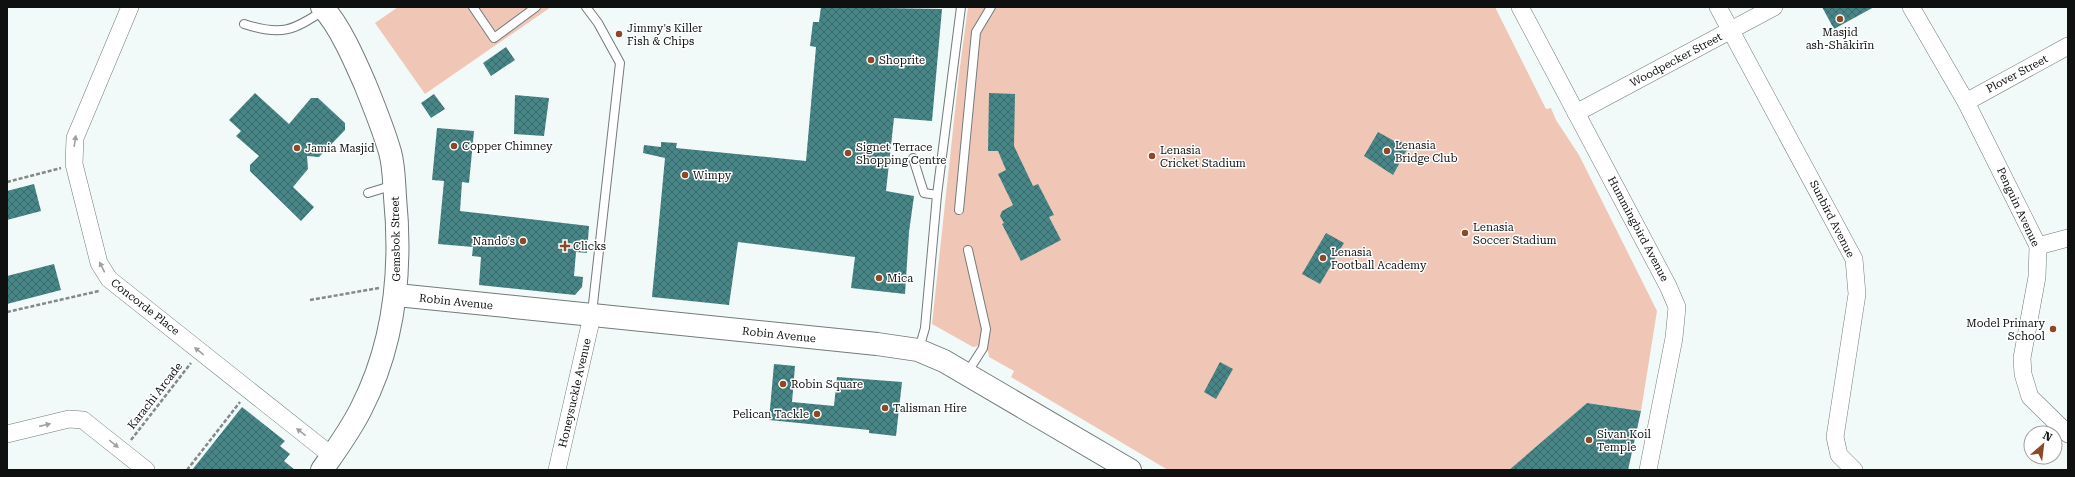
<svg xmlns="http://www.w3.org/2000/svg" width="2075" height="477" viewBox="0 0 2075 477" font-family="'Roboto Serif',serif">
	<defs>
		<pattern id="building-cross-hatch" width="8" height="8" patternUnits="userSpaceOnUse"><rect width="8" height="8" fill="#488586"/><path d="M0 0l8 8M0 8l8-8" fill="none" stroke="#3a6b6c"/></pattern>
	</defs>
	<rect width="100%" height="100%" fill="#f2f9f9"/>
	<g fill="#f0c7b6">
		<path d="M398 7H551L425 94 375 23Z"/>
		<path d="M968 7H1495L1546 109 1551 108 1556 120 1579 155 1657 311 1641 411 1587 403 1509 470H1168L1011 377 1014 371 989 357 988 351 978 346 973 347 932 324 959 74Z"/>
	</g>
	<g fill="url(#building-cross-hatch)">
		<path d="M821 7 942 9 932 121 894 118 886 191 914 196 909 232 905 294 851 288 855 257 738 242 729 305 652 297 665 158 643 153 644 145 661 147V142L677 143 676 148 806 161 816 47 810 46 813 22H819Z"/>
		<path d="M1822 7H1874L1834 29Z"/>
		<path d="M506 47 515 60 491 76 483 63Z"/>
		<path d="M255 93 289 124 311 98H318L345 123V130L319 157 307 156 308 169 293 187 314 207 301 221 250 171V165L259 156 236 136 241 131 229 120Z"/>
		<path d="M989 93 1015 94 1014 146 1033 186 1038 184 1054 215 1049 217 1061 240 1021 261 1002 224 1004 223 1000 216 1002 211 1013 205 998 174 1006 170 998 151H988Z"/>
		<path d="M434 94 445 109 431 118 421 103Z"/>
		<path d="M515 95 549 98 544 136 514 134Z"/>
		<path d="M437 128 474 131 469 183 462 182 460 211 589 226 587 253 576 252 574 276 583 277 582 287 575 295 479 285 481 257 472 256 473 247 438 244 444 181 432 180Z"/>
		<path d="M1378 132 1396 142 1397 140 1409 146 1393 175 1364 156Z"/>
		<path d="M34 184 41 211 7 220V191Z"/>
		<path d="M1326 233 1344 243 1320 284 1302 274Z"/>
		<path d="M54 264 61 290 7 304V276Z"/>
		<path d="M1220 362 1233 369 1216 399 1204 392Z"/>
		<path d="M774 364 795 366 792 402 834 406 837 377 902 382 896 436 869 433V430L769 420Z"/>
		<path d="M1587 403 1641 411 1628 470H1509Z"/>
		<path d="M242 407 285 441 280 446 290 454 284 461 295 470H192Z"/>
	</g>
	<g fill="none" stroke-linecap="round" stroke-linejoin="round">
		<g stroke="#737a7a" stroke-width="10">
			<g id="lane">
				<path d="M473 7 494 38 536 7"/>
				<path d="M586 7 598 23 620 63 592 313"/>
				<path d="M244 24C281 36 293 31 324 10"/>
				<path d="M913 158 924 193 937 195 925 328 919 349"/>
				<path d="M368 193 394 185"/>
				<path d="M937 195 961 7"/>
				<path d="M959 210 976 32 991 7"/>
				<path d="M967 373 983 348 986 329 968 250"/>
			</g>
		</g>
		<g stroke="#737a7a" stroke-width="18">
			<g id="street">
				<path d="M130 7 75 138 74 164 99 263 109 279 332 456"/>
				<path d="M1520 7 1668 286 1677 307 1674 338 1648 470"/>
				<path d="M1718 7 1854 259 1857 294 1835 437 1839 455 1854 470"/>
				<path d="M1911 7 1966 102 2038 246 2037 277 2022 358 2023 374 2030 397 2068 434"/>
				<path d="M1966 102 2068 46"/>
				<path d="M1576 113 1774 7"/>
				<path d="M2038 246 2068 238"/>
				<path d="M7 434 69 419 83 420 146 470"/>
				<path d="M557 470 592 316"/>
			</g>
		</g>
		<g stroke="#737a7a" stroke-width="24">
			<g id="secondary">
				<path d="M397 295 877 344 918 350 944 361 1130 470"/>
				<path d="M322 470C336 450 350 431 361 409 395 343 402 269 395 197 394 182 394 166 390 152 383 128 374 106 365 84 355 61 339 24 322 7"/>
			</g>
		</g>
		<g stroke="#838888" stroke-width="2.5" stroke-dasharray="4 2" stroke-linecap="butt">
			<path d="M7 182 61 168"/>
			<path d="M310 300 379 288"/>
			<path d="M7 312 99 291"/>
			<path d="M131 440 191 363"/>
			<path d="M187 470 240 402"/>
		</g>
		<use href="#lane" stroke="#fff" stroke-width="8"/>
		<use href="#street" stroke="#fff" stroke-width="17"/>
		<use href="#secondary" stroke="#fff" stroke-width="22"/>
	</g>
	<defs><path id="oneway-solid" d="M-6-.8H1V-3.2L6.5 0L1 3.2V.8H-6Z"/></defs>
	<g fill="#9fa0a0">
		<use href="#oneway-solid" transform="translate(75 141) rotate(-81)"/>
		<use href="#oneway-solid" transform="translate(102 267) rotate(-117)"/>
		<use href="#oneway-solid" transform="translate(199 351) rotate(-141)"/>
		<use href="#oneway-solid" transform="translate(45 425) rotate(-13)"/>
		<use href="#oneway-solid" transform="translate(301 432) rotate(-142)"/>
		<use href="#oneway-solid" transform="translate(114 444) rotate(39)"/>
	</g>
	<g fill="#8f4825" stroke="#fff" stroke-width="1.5">
		<circle cx="1840" cy="19" r="4"/>
		<circle cx="619" cy="34" r="4"/>
		<circle cx="871" cy="60" r="4"/>
		<circle cx="454" cy="146" r="4"/>
		<circle cx="297" cy="148" r="4"/>
		<circle cx="1387" cy="151" r="4"/>
		<circle cx="848" cy="153" r="4"/>
		<circle cx="1152" cy="156" r="4"/>
		<circle cx="685" cy="175" r="4"/>
		<circle cx="1465" cy="233" r="4"/>
		<circle cx="523" cy="241" r="4"/>
		<path d="M563 240h4v4h4v4h-4v4h-4v-4h-4v-4h4z"/>
		<circle cx="1323" cy="258" r="4"/>
		<circle cx="879" cy="278" r="4"/>
		<circle cx="2053" cy="329" r="4"/>
		<circle cx="783" cy="384" r="4"/>
		<circle cx="885" cy="408" r="4"/>
		<circle cx="817" cy="414" r="4"/>
		<circle cx="1589" cy="440" r="4"/>
	</g>
	<g text-anchor="middle" dominant-baseline="central" stroke-width="3" stroke-linejoin="round" paint-order="stroke">
		<g font-size="11" fill="#0f1111" stroke="#fff" text-anchor="start">
			<text x="627" y="28">Jimmy's Killer<tspan x="627" dy="13">Fish &amp; Chips</tspan></text>
			<text x="1840" y="32" text-anchor="middle">Masjid<tspan x="1840" dy="13">ash-Shākirīn</tspan></text>
			<text x="879" y="60">Shoprite</text>
			<text x="1395" y="145">Lenasia<tspan x="1395" dy="13">Bridge Club</tspan></text>
			<text x="462" y="146">Copper Chimney</text>
			<text x="856" y="147">Signet Terrace<tspan x="856" dy="13">Shopping Centre</tspan></text>
			<text x="305" y="148">Jamia Masjid</text>
			<text x="1160" y="150">Lenasia<tspan x="1160" dy="13">Cricket Stadium</tspan></text>
			<text x="693" y="175">Wimpy</text>
			<text x="1473" y="227">Lenasia<tspan x="1473" dy="13">Soccer Stadium</tspan></text>
			<text x="515" y="241" text-anchor="end">Nando's</text>
			<text x="573" y="246">Clicks</text>
			<text x="1331" y="252">Lenasia<tspan x="1331" dy="13">Football Academy</tspan></text>
			<text x="887" y="278">Mica</text>
			<text x="2045" y="323" text-anchor="end">Model Primary<tspan x="2045" dy="13">School</tspan></text>
			<text x="791" y="384">Robin Square</text>
			<text x="893" y="408">Talisman Hire</text>
			<text x="809" y="414" text-anchor="end">Pelican Tackle</text>
			<text x="1597" y="434">Sivan Koil<tspan x="1597" dy="13">Temple</tspan></text>
		</g>
		<g font-size="11" fill="#0f1111" stroke="#fff">
			<text transform="translate(1676 60) rotate(-28)">Woodpecker Street</text>
			<text transform="translate(2017 74) rotate(-28)">Plover Street</text>
			<text transform="translate(2018 207) rotate(65)">Penguin Avenue</text>
			<text transform="translate(1832 219) rotate(63)">Sunbird Avenue</text>
			<text transform="translate(1638 229) rotate(62)">Hummingbird Avenue</text>
			<text transform="translate(396 239) rotate(-91)">Gemsbok Street</text>
			<text transform="translate(456 302) rotate(6)">Robin Avenue</text>
			<text transform="translate(145 307) rotate(38)">Concorde Place</text>
			<text transform="translate(779 335) rotate(6)">Robin Avenue</text>
			<text transform="translate(575 393) rotate(-77)">Honeysuckle Avenue</text>
			<text transform="translate(155 396) rotate(-52)">Karachi Arcade</text>
		</g>
	</g>
	<rect width="2075" height="477" fill="none" stroke="#0f1111" stroke-width="16"/>
	<g transform="translate(2043 445) rotate(28)"><circle r="19" fill="#ffffff" stroke="#9fa0a0"/>
	<path d="M0-3L7 15L0 10L-7 15Z" fill="#8f4825"/>
	<text y="-6" font-size="11" font-weight="bold" text-anchor="middle" fill="#0f1111">N</text>
	</g>
</svg>
